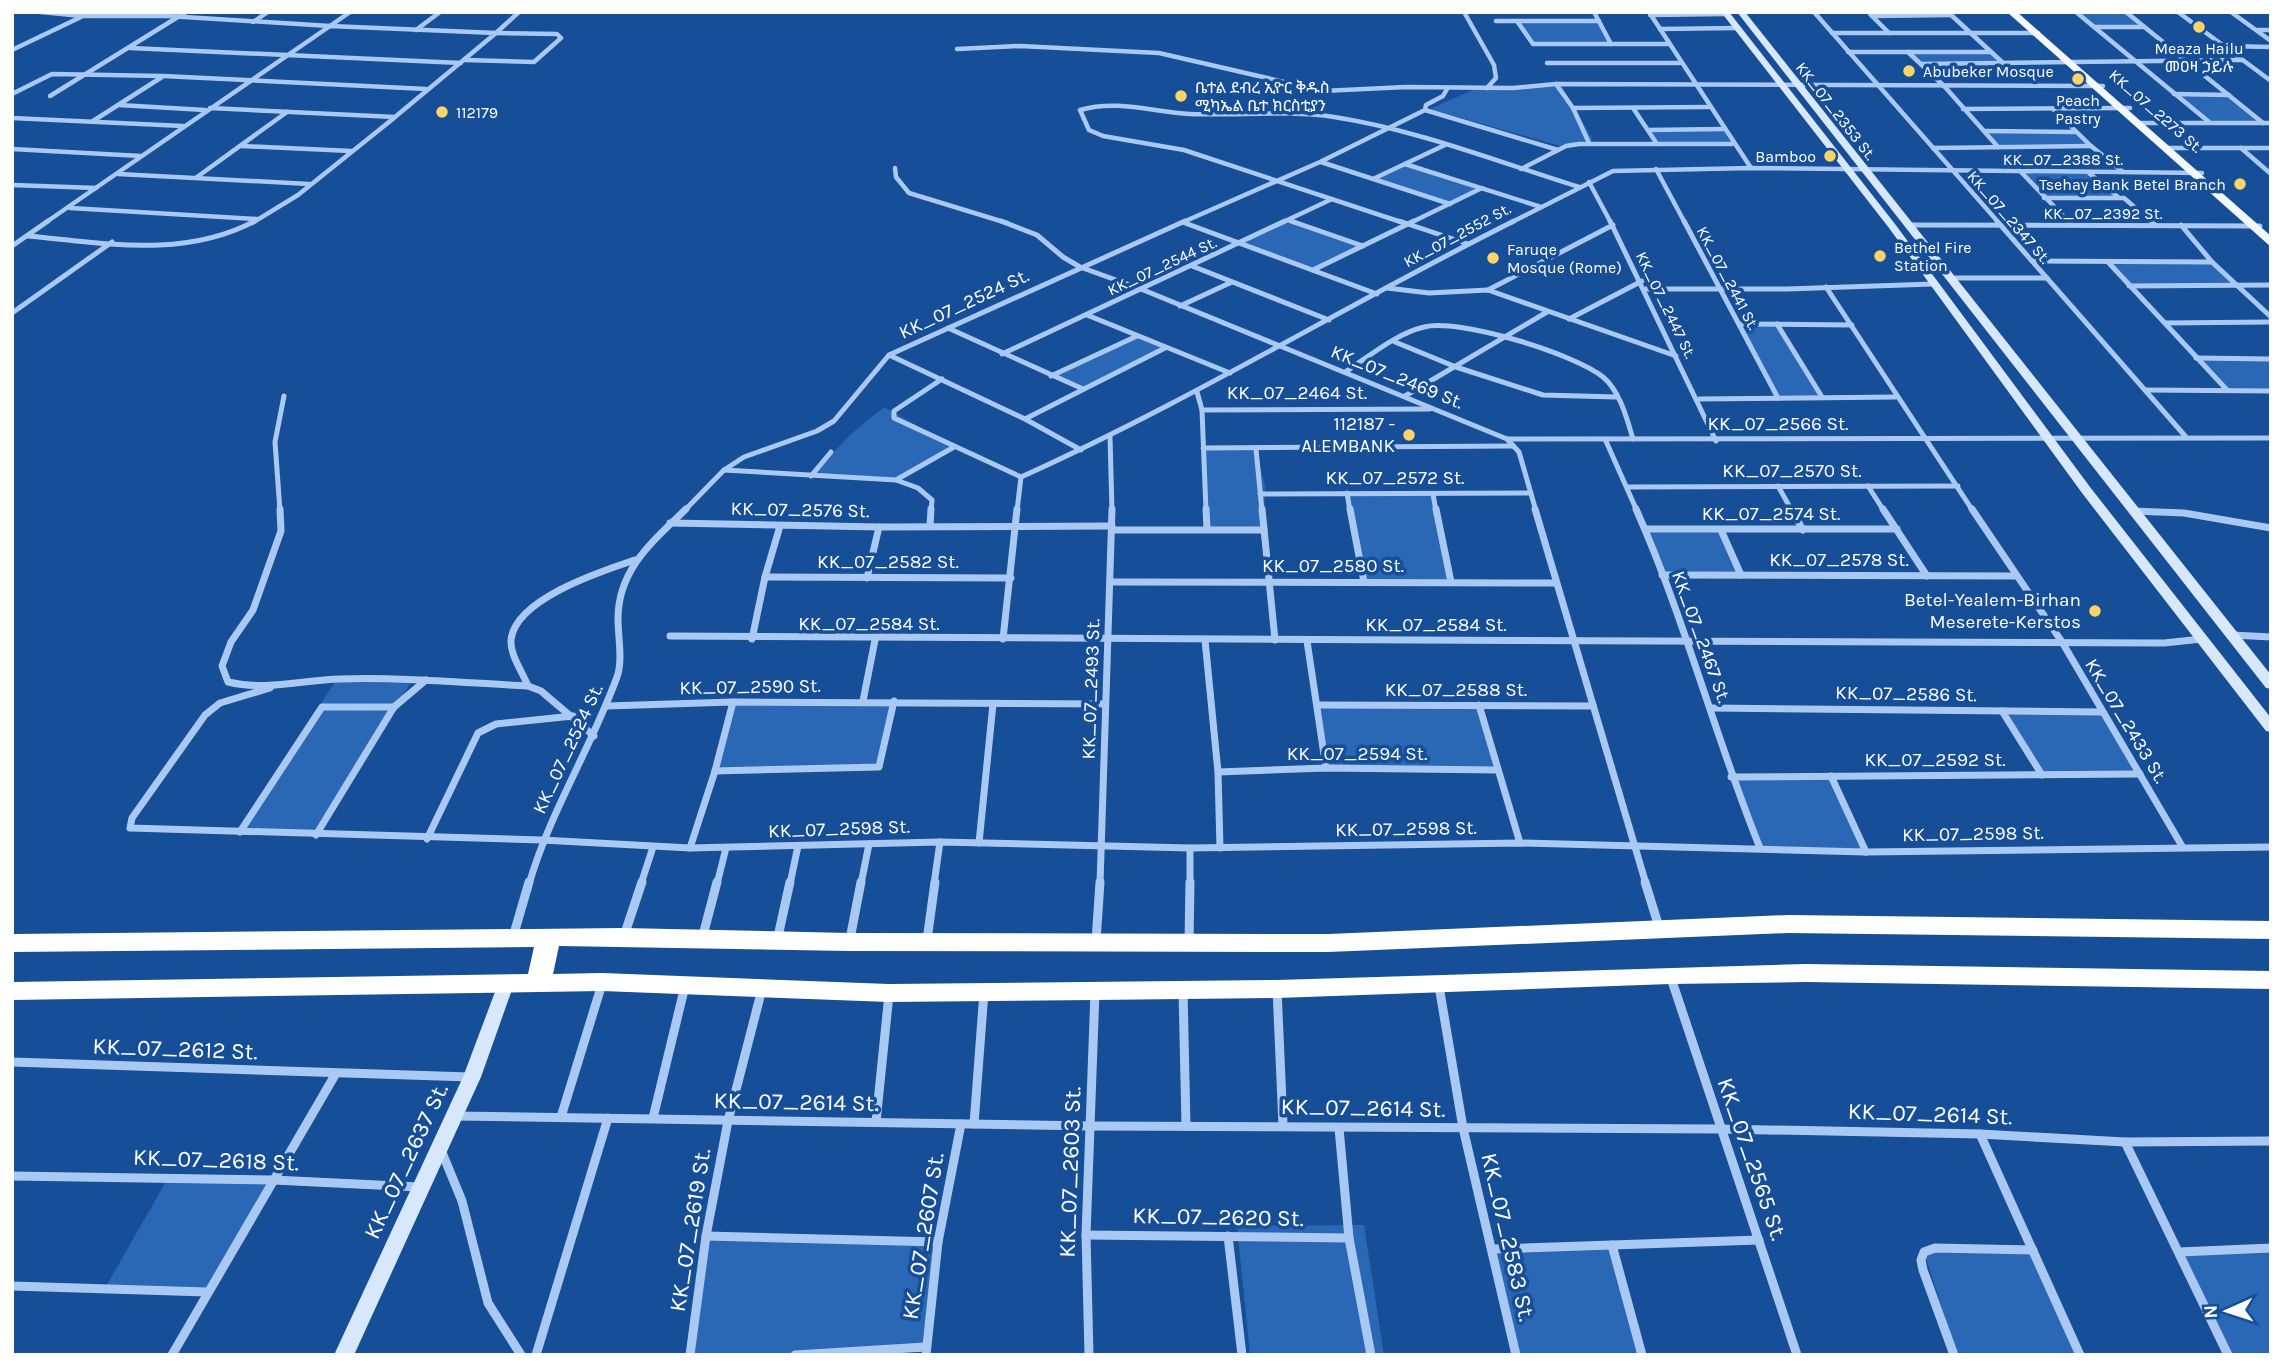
<svg xmlns="http://www.w3.org/2000/svg" width="2283" height="1367" viewBox="0 0 2283 1367" font-family="Karla,'Noto Sans Ethiopic',sans-serif">
	<rect width="100%" height="100%" fill="#164e97"/>
	<g fill="#2a68b6">
		<path d="M2076 12H2126L2145 27H2094Z"/>
		<path d="M1517 21H1599L1611 44H1533Z"/>
		<path d="M1907 51 1991 52 2002 62 1921 64Z"/>
		<path d="M1560 83 1593 140 1560 146 1430 109 1475 89Z"/>
		<path d="M2174 94 2229 95 2263 123 2209 122Z"/>
		<path d="M1724 129 1732 144H1657L1648 130Z"/>
		<path d="M1985 131 2075 132 2091 146 1998 147Z"/>
		<path d="M1405 164 1482 188 1450 204 1374 179Z"/>
		<path d="M2021 172 2089 173 2117 197 2044 198Z"/>
		<path d="M1288 220 1363 246 1313 270 1240 243Z"/>
		<path d="M2108 262H2212L2238 286H2129Z"/>
		<path d="M1739 324H1777L1822 397 1778 398Z"/>
		<path d="M1137 336 1165 348 1083 389 1051 376Z"/>
		<path d="M2196 358 2271 359V391L2227 390Z"/>
		<path d="M884 407 954 447 896 480 811 476 851 434Z"/>
		<path d="M1203 448 1256 449 1265 486 1264 530 1207 529Z"/>
		<path d="M1347 493 1433 494 1451 582H1364Z"/>
		<path d="M1645 529 1721 530 1741 575H1662Z"/>
		<path d="M339 676 413 679 315 835 236 831Z"/>
		<path d="M894 701 882 762 869 770 715 771 733 702Z"/>
		<path d="M1479 705 1497 770 1326 768 1319 706Z"/>
		<path d="M2002 711 2101 712 2140 774 2042 775Z"/>
		<path d="M1831 776 1864 852 1761 849 1731 777Z"/>
		<path d="M168 1178 273 1180 207 1292 105 1288Z"/>
		<path d="M1364 1225 1384 1355H1250L1237 1226Z"/>
		<path d="M706 1236 938 1242 925 1347 795 1355H690Z"/>
		<path d="M1612 1245 1644 1355H1513L1493 1249Z"/>
		<path d="M2271 1248V1355H2228L2179 1252Z"/>
		<path d="M2033 1250 2080 1355H1957L1924 1252Z"/>
	</g>
	<g fill="none" stroke-linecap="round" stroke-linejoin="round">
		<g stroke="#a9c9f2" stroke-width="4.5">
			<path d="M41 12 82 16H168L330 26 350 12"/>
			<path d="M1464 12 1494 65 1496 78 1487 88"/>
			<path d="M1594 12 1611 44"/>
			<path d="M1649 12 1751 168"/>
			<path d="M1814 12 1999 223"/>
			<path d="M2076 12 2209 122"/>
			<path d="M2126 12 2263 123"/>
			<path d="M2178 12 2271 81"/>
			<path d="M2231 12 2271 41"/>
			<path d="M1949 13 2002 62"/>
			<path d="M1870 14 1889 33"/>
			<path d="M1650 15 1726 14"/>
			<path d="M1872 16 1952 15"/>
			<path d="M1496 21H1599"/>
			<path d="M1517 21 1533 44H1668"/>
			<path d="M253 22 268 12"/>
			<path d="M2094 27H2144"/>
			<path d="M1660 29 1738 28"/>
			<path d="M416 30 440 12"/>
			<path d="M2257 30H2271"/>
			<path d="M496 33 519 12"/>
			<path d="M1832 33H2038"/>
			<path d="M2225 46 2271 47"/>
			<path d="M130 48 461 63"/>
			<path d="M957 49 1020 46 1159 53 1323 91 1406 87 1513 88 1556 84 2103 86"/>
			<path d="M12 50 81 17"/>
			<path d="M1848 52H1991"/>
			<path d="M1908 52 1945 87 1998 147"/>
			<path d="M465 60 534 62 561 38 557 34 496 33"/>
			<path d="M1547 63H1680"/>
			<path d="M1921 64 2242 60"/>
			<path d="M1556 84 1573 108 1589 143"/>
			<path d="M12 94 52 74 163 76 426 89"/>
			<path d="M2174 94 2229 95"/>
			<path d="M50 96 186 12"/>
			<path d="M119 105 205 110"/>
			<path d="M1573 108 1709 107"/>
			<path d="M1633 108 1657 144"/>
			<path d="M1963 109 2130 108"/>
			<path d="M2053 109 2091 146 2122 171"/>
			<path d="M1425 110 1558 150"/>
			<path d="M12 118 183 126"/>
			<path d="M93 121 162 77"/>
			<path d="M2137 123H2271"/>
			<path d="M1648 130 1724 129"/>
			<path d="M1985 131 2075 132"/>
			<path d="M241 146 351 151"/>
			<path d="M1933 148 2091 146"/>
			<path d="M2167 148H2271"/>
			<path d="M2241 148 2271 174"/>
			<path d="M12 149 141 156"/>
			<path d="M1321 162 1450 204"/>
			<path d="M1405 164 1541 207"/>
			<path d="M895 168 896 177 909 193 1007 223"/>
			<path d="M1521 169 1566 146 1579 144H1732"/>
			<path d="M1656 169 1685 223"/>
			<path d="M2021 172 2070 223"/>
			<path d="M2089 173 2117 196"/>
			<path d="M118 174 309 184"/>
			<path d="M197 177 287 112"/>
			<path d="M1375 178 1445 145"/>
			<path d="M1589 182 1611 223"/>
			<path d="M12 185 96 188"/>
			<path d="M2044 198H2124L2153 223"/>
			<path d="M70 208 257 219"/>
			<path d="M1288 220 1296 223"/>
			<path d="M45 223 330 26 496 33 395 117 210 108"/>
			<path d="M252 223 298 195 394 118"/>
			<path d="M1181 223 1320 162 1425 110 1426 105 1443 96 1447 89"/>
			<path d="M1281 223 1332 199"/>
			<path d="M1404 223 1184 150 1103 136 1089 130 1080 110C1117 99 1153 112 1190 114 1238 116 1286 110 1334 117 1418 130 1498 162 1579 187"/>
			<path d="M1410 223 1482 188"/>
			<path d="M1510 223 1613 171 1751 168 2202 173"/>
		</g>
		<g stroke="#a9c9f2" stroke-width="5">
			<path d="M1001 221 1037 235 1063 257 1080 267 1141 289 1507 439 1519 452 1536 511"/>
			<path d="M1291 221 1363 246"/>
			<path d="M1399 221 1468 244"/>
			<path d="M1610 221 1716 441"/>
			<path d="M1684 221 1778 398"/>
			<path d="M1997 221 2186 437"/>
			<path d="M2068 221 2072 225"/>
			<path d="M2151 221 2155 225"/>
			<path d="M1185 223 1377 294"/>
			<path d="M1911 225 2260 226"/>
			<path d="M2181 225 2212 262 2271 317"/>
			<path d="M28 236C104 243 184 259 255 221"/>
			<path d="M12 246 48 221"/>
			<path d="M2032 261 2212 262"/>
			<path d="M2108 262 2227 390"/>
			<path d="M1192 266 1329 320"/>
			<path d="M1313 270 1414 221"/>
			<path d="M1949 278H2047"/>
			<path d="M2129 286 2271 285"/>
			<path d="M1826 287 1973 511"/>
			<path d="M1387 288 1429 293 1488 290 1676 356"/>
			<path d="M1646 289H1787L1933 284"/>
			<path d="M1488 290 1613 225"/>
			<path d="M1180 306 1232 282"/>
			<path d="M12 313 112 242"/>
			<path d="M1087 315 1230 373"/>
			<path d="M1569 319 1642 281"/>
			<path d="M2165 323 2271 322"/>
			<path d="M1739 324 1852 325"/>
			<path d="M1777 324 1822 397"/>
			<path d="M948 328 1083 389"/>
			<path d="M1395 342 1456 367 1543 395 1616 397"/>
			<path d="M1002 354 1285 221"/>
			<path d="M889 355 1025 419 1081 450"/>
			<path d="M2196 358 2271 359"/>
			<path d="M1345 372C1370 356 1395 334 1424 327 1459 318 1575 354 1603 377 1620 391 1627 419 1633 439"/>
			<path d="M1051 376 1137 336"/>
			<path d="M942 379 894 411V418L1021 477"/>
			<path d="M2146 390 2271 391"/>
			<path d="M1197 392 1202 410 1206 511"/>
			<path d="M1405 396 1547 312"/>
			<path d="M1699 399 1896 397"/>
			<path d="M1202 410 1430 409"/>
			<path d="M1025 419 1165 348"/>
			<path d="M1110 437 1112 511"/>
			<path d="M1507 439 2271 438"/>
			<path d="M1605 439 1637 511"/>
			<path d="M1203 448 1513 446"/>
			<path d="M1256 449 1262 511"/>
			<path d="M724 470 896 480 954 447"/>
			<path d="M811 476 831 452"/>
			<path d="M1021 477C1190 401 1348 304 1514 221"/>
			<path d="M896 480 918 488 932 500 931 511"/>
			<path d="M1778 486 1792 511"/>
			<path d="M1868 486 1884 511"/>
			<path d="M1627 487 1958 486"/>
			<path d="M1347 493 1350 511"/>
			<path d="M1260 494 1531 493"/>
			<path d="M1433 494 1436 511"/>
			<path d="M280 511 275 442 284 396"/>
			<path d="M684 511 724 470 744 457 817 431 834 421 889 355 1185 221"/>
			<path d="M1017 511 1021 477"/>
		</g>
		<g stroke="#a9c9f2" stroke-width="7">
			<path d="M280 509 281 531 253 610 231 642 222 666 228 682C266 691 302 680 340 679 403 677 465 683 528 686L541 691 594 736"/>
			<path d="M1206 509 1207 529"/>
			<path d="M1262 509 1275 640"/>
			<path d="M1350 509 1364 582"/>
			<path d="M1436 509 1451 582"/>
			<path d="M1535 509 1646 884"/>
			<path d="M1636 509C1685 619 1715 737 1760 848"/>
			<path d="M1791 509 1803 530"/>
			<path d="M1883 509 1927 576"/>
			<path d="M1972 509 2062 642 2182 846"/>
			<path d="M2133 511 2184 513 2271 528"/>
			<path d="M670 523 879 527 1112 526"/>
			<path d="M930 526 931 509"/>
			<path d="M1645 529H1897"/>
			<path d="M1113 530H1264"/>
			<path d="M1721 530 1741 575"/>
			<path d="M1662 575 2016 576"/>
			<path d="M765 577 1011 578"/>
			<path d="M867 578 879 527"/>
			<path d="M1111 582 1555 583"/>
			<path d="M2232 635 2271 637"/>
			<path d="M670 636C1168 642 1666 639 2164 643L2202 639"/>
			<path d="M752 639 765 577 780 526"/>
			<path d="M1003 639 1017 509"/>
			<path d="M1205 640 1218 772 1220 848"/>
			<path d="M1307 641 1326 768"/>
			<path d="M528 686C523 673 510 655 511 640 515 599 602 571 635 560"/>
			<path d="M270 688 220 703 205 715 132 818 130 828 542 840 690 848 940 842 1190 848 1520 843 1866 852 2271 847"/>
			<path d="M863 701 875 640"/>
			<path d="M1319 705 1593 706"/>
			<path d="M1479 705 1520 843"/>
			<path d="M607 706 733 702 1105 704"/>
			<path d="M1711 708 2101 712"/>
			<path d="M2002 711 2042 775"/>
			<path d="M715 771 879 767 894 701"/>
			<path d="M1218 772 1326 768 1497 770"/>
			<path d="M1831 776 1866 852"/>
			<path d="M1731 777 2140 774"/>
			<path d="M240 832 322 707H394"/>
			<path d="M316 835 394 707 426 680"/>
			<path d="M427 839 478 733 496 724 573 716"/>
			<path d="M979 843 993 704"/>
			<path d="M690 848 715 771 733 702"/>
			<path d="M529 884C550 812 591 748 617 677 623 661 618 636 618 619 618 569 653 541 686 509"/>
			<path d="M641 884 653 847"/>
			<path d="M717 884 726 848"/>
			<path d="M790 884 798 846"/>
			<path d="M861 884 869 844"/>
			<path d="M934 884 940 842"/>
			<path d="M1100 884 1112 509"/>
			<path d="M1190 884V848"/>
		</g>
		<g stroke="#a9c9f2" stroke-width="9">
			<path d="M1645 882 1659 927"/>
			<path d="M624 936 642 882"/>
			<path d="M513 937 529 882"/>
			<path d="M702 939 717 882"/>
			<path d="M850 939 861 882"/>
			<path d="M927 940 935 882"/>
			<path d="M777 941 790 882"/>
			<path d="M1096 941 1100 882"/>
			<path d="M1189 942 1190 882"/>
			<path d="M1670 975 1797 1355"/>
			<path d="M1439 986 1463 1128 1516 1355"/>
			<path d="M1277 989 1283 1125"/>
			<path d="M1183 990 1186 1126"/>
			<path d="M12 1062 470 1077"/>
			<path d="M455 1116 1091 1126 1720 1129 1980 1134 2125 1142 2271 1141"/>
			<path d="M561 1117 602 984"/>
			<path d="M653 1118 685 986"/>
			<path d="M876 1122 889 994"/>
			<path d="M974 1124 984 992"/>
			<path d="M1339 1128 1349 1238 1371 1355"/>
			<path d="M1980 1134 2080 1355"/>
			<path d="M2125 1142 2228 1355"/>
			<path d="M441 1150 462 1201 488 1303 521 1355"/>
			<path d="M12 1176 273 1180 419 1187"/>
			<path d="M1086 1235 1349 1238"/>
			<path d="M706 1236 938 1242"/>
			<path d="M1228 1236 1242 1355"/>
			<path d="M1612 1245 1642 1355"/>
			<path d="M1493 1249 1759 1240"/>
			<path d="M2179 1252 2271 1248"/>
			<path d="M12 1286 207 1292"/>
			<path d="M172 1355 335 1075"/>
			<path d="M536 1355 608 1118"/>
			<path d="M690 1355 706 1236 728 1121 762 989"/>
			<path d="M795 1355 925 1347"/>
			<path d="M926 1355 938 1242 961 1124"/>
			<path d="M1089 1355 1086 1235 1095 992"/>
			<path d="M1954 1355 1923 1270 1921 1260 1924 1252 1935 1248 2033 1250"/>
		</g>
		<g fill="#d7e7fc" fill-rule="evenodd">
			<path d="M1721 12H1729L1895 224 2090 487 2271 718V732L2266 731 2082 493 1889 228Z"/>
			<path d="M1737 12H1745L2271 675V689L2266 688Z"/>
			<path d="M506 978 512 980 514 984 481 1077 354 1355H334L463 1077 498 984 500 980Z"/>
		</g>
		<path fill="#f3f8ff" fill-rule="evenodd" d="M2007 12H2017L2271 236V247Z"/>
		<path fill="#fff" fill-rule="evenodd" d="M1788 915 2271 921V939L1788 933 1328 952 849 951 559 946 553 974 602 973 889 984 1277 980 1806 964 2271 971V989L1806 982 1670 984 1277 998 1095 1000 889 1002 602 991 12 1000V982L528 974 534 947 12 952V934L623 928 849 933 1328 934Z"/>
	</g>
	<g fill="#ffd469" stroke="#164e97" stroke-width="2.5">
		<circle cx="2199" cy="27" r="7"/>
		<circle cx="1909" cy="71" r="7"/>
		<circle cx="2078" cy="79" r="7"/>
		<circle cx="1181" cy="96" r="7"/>
		<circle cx="442" cy="112" r="7"/>
		<circle cx="1830" cy="156" r="7"/>
		<circle cx="2240" cy="184" r="7"/>
		<circle cx="1880" cy="256" r="7"/>
		<circle cx="1493" cy="258" r="7"/>
		<circle cx="1409" cy="435" r="7"/>
		<circle cx="2095" cy="611" r="7"/>
	</g>
	<g text-anchor="middle" dominant-baseline="central" stroke-width="7" stroke-linejoin="round" paint-order="stroke">
		<g font-size="16" fill="#fff" stroke="#164e97" text-anchor="start">
			<text x="2199" y="48" text-anchor="middle">Meaza Hailu<tspan x="2199" dy="18">መዐዛ ኃይሉ</tspan></text>
			<text x="1923" y="71">Abubeker Mosque</text>
			<text x="1195" y="87">ቤተል ደብረ ኢዮር ቅዱስ<tspan x="1195" dy="18">ሚካኤል ቤተ ክርስቲያን</tspan></text>
			<text x="2078" y="100" text-anchor="middle">Peach<tspan x="2078" dy="18">Pastry</tspan></text>
			<text x="456" y="112">112179</text>
			<text x="1816" y="156" text-anchor="end">Bamboo</text>
			<text x="2226" y="184" text-anchor="end">Tsehay Bank Betel Branch</text>
			<text x="1894" y="247">Bethel Fire<tspan x="1894" dy="18">Station</tspan></text>
			<text x="1507" y="249">Faruqe<tspan x="1507" dy="18">Mosque (Rome)</tspan></text>
		</g>
		<g font-size="16" fill="#fff" stroke="#164e97">
			<text transform="translate(1836 111) rotate(52)">KK_07_2353 St.</text>
			<text transform="translate(2156 111) rotate(41)">KK_07_2273 St.</text>
			<text x="2063" y="159">KK_07_2388 St.</text>
			<text x="2103" y="213">KK_07_2392 St.</text>
			<text transform="translate(2009 217) rotate(49)">KK_07_2347 St.</text>
			<text transform="translate(1457 235) rotate(-28)">KK_07_2552 St.</text>
			<text transform="translate(1162 266) rotate(-25)">KK_07_2544 St.</text>
			<text transform="translate(1728 278) rotate(62)">KK_07_2441 St.</text>
			<text transform="translate(1666 305) rotate(64)">KK_07_2447 St.</text>
		</g>
		<g font-size="19" fill="#fff" stroke="#164e97">
			<text transform="translate(964 304) rotate(-25)">KK_07_2524 St.</text>
			<text transform="translate(1397 377) rotate(22)">KK_07_2469 St.</text>
			<text x="1297" y="393">KK_07_2464 St.</text>
			<text x="1778" y="424">KK_07_2566 St.</text>
			<text x="1792" y="471">KK_07_2570 St.</text>
			<text x="1395" y="478">KK_07_2572 St.</text>
			<text transform="translate(800 510) rotate(1)">KK_07_2576 St.</text>
			<text x="1771" y="514">KK_07_2574 St.</text>
			<text x="1839" y="560">KK_07_2578 St.</text>
			<text x="888" y="562">KK_07_2582 St.</text>
			<text x="1333" y="566">KK_07_2580 St.</text>
			<text x="869" y="624">KK_07_2584 St.</text>
			<text x="1436" y="625">KK_07_2584 St.</text>
			<text transform="translate(1701 637) rotate(70)">KK_07_2467 St.</text>
			<text transform="translate(750 687) rotate(-1)">KK_07_2590 St.</text>
			<text transform="translate(1091 689) rotate(-88)">KK_07_2493 St.</text>
			<text x="1456" y="690">KK_07_2588 St.</text>
			<text transform="translate(1906 694) rotate(1)">KK_07_2586 St.</text>
			<text transform="translate(2126 721) rotate(59)">KK_07_2433 St.</text>
			<text transform="translate(568 749) rotate(-65)">KK_07_2524 St.</text>
			<text x="1357" y="754">KK_07_2594 St.</text>
			<text x="1935" y="760">KK_07_2592 St.</text>
			<text transform="translate(839 829) rotate(-2)">KK_07_2598 St.</text>
			<text transform="translate(1406 829) rotate(-1)">KK_07_2598 St.</text>
			<text transform="translate(1973 834) rotate(-1)">KK_07_2598 St.</text>
		</g>
		<g font-size="19" fill="#fff" stroke="#164e97" text-anchor="end">
			<text x="1395" y="424">112187 -<tspan x="1395" dy="22">ALEMBANK</tspan></text>
			<text x="2081" y="600">Betel-Yealem-Birhan<tspan x="2081" dy="22">Meserete-Kerstos</tspan></text>
		</g>
		<g font-size="23" fill="#fff" stroke="#164e97">
			<text transform="translate(175 1049) rotate(2)">KK_07_2612 St.</text>
			<text transform="translate(796 1102) rotate(1)">KK_07_2614 St.</text>
			<text transform="translate(1363 1108) rotate(1)">KK_07_2614 St.</text>
			<text transform="translate(1930 1114) rotate(2)">KK_07_2614 St.</text>
			<text transform="translate(1752 1159) rotate(71)">KK_07_2565 St.</text>
			<text transform="translate(216 1160) rotate(2)">KK_07_2618 St.</text>
			<text transform="translate(406 1161) rotate(-65)">KK_07_2637 St.</text>
			<text transform="translate(1070 1172) rotate(-88)">KK_07_2603 St.</text>
			<text transform="translate(1218 1217) rotate(1)">KK_07_2620 St.</text>
			<text transform="translate(690 1230) rotate(-81)">KK_07_2619 St.</text>
			<text transform="translate(923 1236) rotate(-81)">KK_07_2607 St.</text>
			<text transform="translate(1508 1237) rotate(77)">KK_07_2583 St.</text>
		</g>
	</g>
	<rect width="2283" height="1367" fill="none" stroke="#ffffff" stroke-width="28"/>
	<g transform="translate(2227 1311) rotate(267)" stroke="#164e97" stroke-width="5" paint-order="stroke">
	<path d="M0-5L12 26L0 18L-12 26Z" fill="#ffffff"/>
	<text y="-10" font-size="19" font-weight="bold" text-anchor="middle" fill="#ffffff">N</text>
	</g>
</svg>
